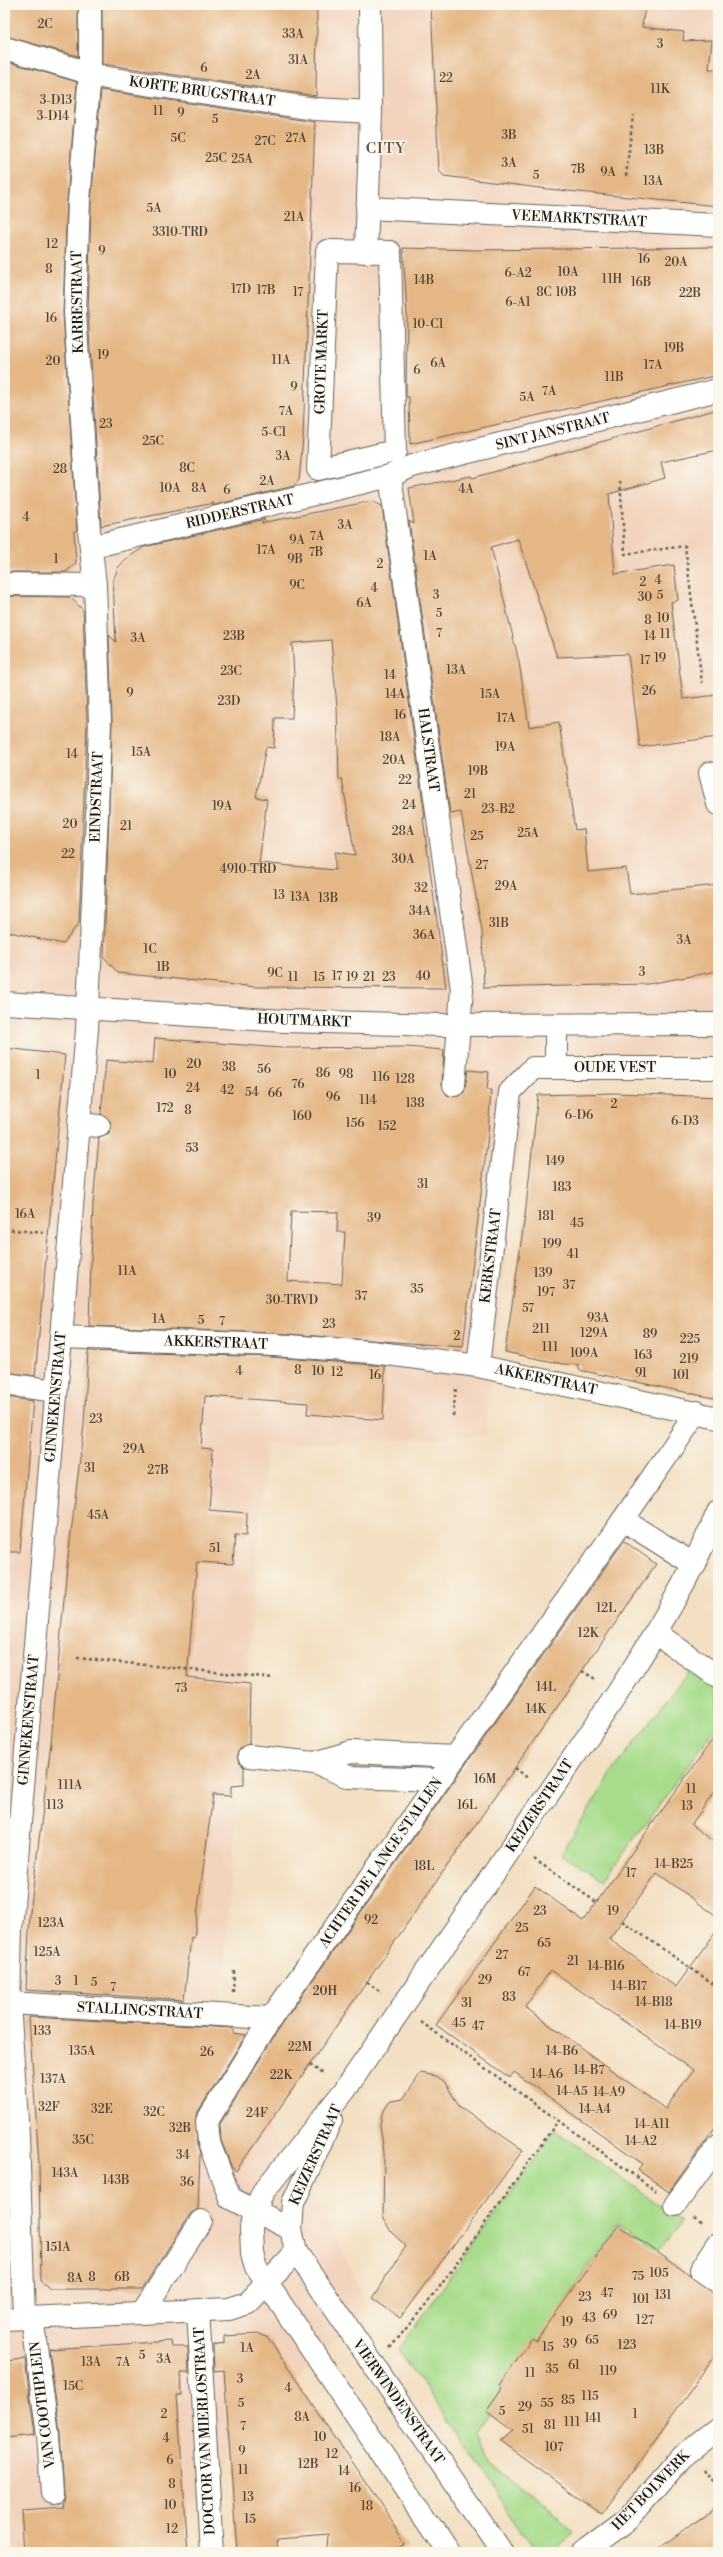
<svg xmlns="http://www.w3.org/2000/svg" width="723" height="2557" viewBox="0 0 723 2557" font-family="'Libre Bodoni',serif">
	<rect width="100%" height="100%" fill="#fbf7ec"/>
	<filter id="ink" filterUnits="userSpaceOnUse"><feTurbulence type="fractalNoise" baseFrequency=".025" numOctaves="2"/><feDisplacementMap in="SourceGraphic" scale="8" xChannelSelector="R" yChannelSelector="G"/><feConvolveMatrix kernelMatrix="1 2 1 2 8 2 1 2 1" color-interpolation-filters="sRGB"/></filter>
	<filter id="wash" filterUnits="userSpaceOnUse"><feTurbulence type="fractalNoise" baseFrequency=".012" numOctaves="4" result="noise"/><feDisplacementMap in="SourceGraphic" scale="16" xChannelSelector="R" yChannelSelector="G"/><feGaussianBlur stdDeviation="0.9" result="paint"/><feColorMatrix in="noise" values="0 0 0 0 0 0 0 0 0 0 0 0 0 0 0 0 0 1.4 0 .05"/><feComposite in="paint" operator="in"/></filter>
	<g filter="url(#wash)">
		<rect width="100%" height="100%" fill="#f3dfc2"/>
		<path fill="#f2d4be" d="M5 5H718V1057L536 1071 520 1142 485 1436 266 1445 217 2053 318 2202 368 2306 242 2439 156 2552H5Z"/>
		<g fill="#a8dc8c" stroke="#627c54">
			<path d="M690 1669 718 1688V1725L604 1880 561 1854 615 1768Z"/>
			<path d="M556 2130 682 2222 659 2250 618 2222 477 2432 488 2465 574 2531 550 2552H537L398 2350Z"/>
		</g>
		<g id="blocks">
			<g fill="#e5b787" fill-rule="evenodd">
				<path d="M5 5H78V56L5 36Z"/>
				<path d="M102 5H317L316 96 102 64Z"/>
				<path d="M431 5H630L645 7 642 27 684 32 683 41 712 40 709 69H718V206L548 189 444 176 439 171Z"/>
				<path d="M5 61 77 82 67 200 63 313 77 531H74L76 563 66 572H5Z"/>
				<path d="M101 90 315 122 303 437 299 480 294 486 211 506 214 503 101 526 88 313 91 202Z"/>
				<path d="M718 247V375L410 444 409 397H406L407 315 403 248 477 250Z"/>
				<path d="M718 409V450L661 462 665 478 609 494 615 574 674 565 678 600 671 602 683 699 718 695V737L640 747 628 654 557 657 518 539 491 547 519 662 529 727 559 722 575 830 584 829 588 872 626 868 630 894 718 885V971L648 984 484 988 482 931 461 812 450 814 409 521 414 524 409 488 471 476 472 478Z"/>
				<path d="M372 501 382 506 425 818H423L446 988 256 987 118 973 104 957 112 722 109 635 116 642 113 581 118 568 126 559 144 547 265 519 261 523ZM331 640 337 707 339 779H342L355 855 335 852V870L259 863 267 799 256 797 266 747 274 748 275 718H292L294 675 292 643Z"/>
				<path d="M5 596 70 597 83 610 87 722 79 923 63 944 5 931Z"/>
				<path d="M155 1038 280 1048 406 1047 444 1050 442 1084 447 1095 453 1097 459 1096 464 1092 468 1070 489 1072 487 1090H491L488 1134 463 1347 275 1333 89 1326 93 1203 99 1138 109 1134 111 1127 110 1121 101 1114 106 1060 153 1064ZM291 1211 338 1212 337 1232H345L342 1284 288 1281Z"/>
				<path d="M5 1048 65 1055 35 1376 5 1372Z"/>
				<path d="M616 1093 718 1097V1399L579 1370V1365L563 1364 505 1352 525 1216 538 1095Z"/>
				<path d="M88 1351 273 1357 385 1366 383 1420 307 1414 308 1403 205 1396 201 1448 213 1449 209 1510 247 1513 246 1536 235 1535 233 1564 197 1562 187 1677 250 1684 249 1744 239 1748 237 1755 238 1761 244 1767V1785L231 1786V1796L213 1795 194 1938 191 1937 184 2000 26 1990 30 1913 51 1743 67 1566 84 1425Z"/>
				<path d="M5 1397 33 1401 20 1552H5Z"/>
				<path d="M624 1541 656 1564 236 2171 232 2168 221 2140 220 2124 281 2025Z"/>
				<path d="M718 1732V1787L691 1825 718 1845V1917L657 1873 609 1939 676 1987 718 1929V2123L669 2192 638 2170 643 2164 514 2072 510 2078 436 2025 535 1886 583 1921ZM551 1970 693 2070 665 2109 525 2007Z"/>
				<path d="M29 2017 233 2028V2033L246 2035 196 2115 197 2144 200 2154 198 2209 190 2214 142 2289H50L41 2281 39 2163Z"/>
				<path d="M421 2073 436 2076 444 2081 459 2106 523 2150 400 2318 372 2298 406 2246 391 2232 383 2217 384 2153 380 2125 382 2114 388 2104 391 2101 403 2099Z"/>
				<path d="M619 2225 718 2295V2352L602 2514 500 2441 513 2431 486 2411 502 2388 499 2385 532 2338 536 2341Z"/>
				<path d="M260 2334 268 2338 406 2543 392 2552H329L330 2535 277 2539 278 2552H237L224 2370 214 2371 213 2345 224 2343V2336Z"/>
				<path d="M171 2341 172 2347H188L189 2373H181L182 2395H177L188 2552H24L21 2510 62 2507 64 2493 60 2433 49 2349Z"/>
				<path d="M25 2359 35 2435 5 2438V2361Z"/>
				<path d="M718 2507V2552H653Z"/>
			</g>
		</g>
	</g>
	<g filter="url(#ink)">
		<use href="#blocks" fill-opacity="0" stroke="#676056" stroke-width="1"/>
		<g fill="none" stroke-linecap="round" stroke-linejoin="round">
			<g stroke="#676056" stroke-width="24">
				<g id="minor">
					<path d="M5 48 106 78 315 109 371 112"/>
					<path d="M367 208 718 225"/>
					<path d="M327 251 390 252 395 451 318 469Z"/>
					<path d="M366 252 371 112 370 5"/>
					<path d="M390 476 462 990 454 1085"/>
					<path d="M91 547 390 476 412 466 718 390"/>
					<path d="M5 584 95 585"/>
					<path d="M710 773 718 804"/>
					<path d="M5 1003 285 1021 441 1025 718 1024"/>
					<path d="M556 1068V1025"/>
					<path d="M79 1124 99 1126"/>
					<path d="M61 1337 274 1345 372 1352 478 1366 718 1418"/>
					<path d="M478 1366 510 1092 533 1068H718"/>
					<path d="M5 1384 56 1391"/>
					<path d="M623 1520 695 1565"/>
					<path d="M656 1633 718 1677"/>
					<path d="M249 1756 315 1763 349 1777 439 1780"/>
					<path d="M315 1763 351 1752 455 1757"/>
					<path d="M9 2003 271 2018"/>
					<path d="M331 2120 293 2203 291 2229 296 2252 502 2552"/>
					<path d="M675 2205 718 2146"/>
					<path d="M291 2229 230 2198 209 2143 207 2121 271 2018 623 1520 697 1412"/>
					<path d="M718 2244 701 2270 718 2282"/>
					<path d="M198 2310 212 2552"/>
					<path d="M142 2313 201 2221"/>
					<path d="M32 2317 48 2435 52 2493"/>
					<path d="M24 2318 18 2135 9 2003 11 1929 87 1029 97 814 100 722 95 585 89 530 75 313 79 201 90 73V5"/>
					<path d="M5 2319 229 2309 248 2303 296 2252"/>
					<path d="M448 2552 256 2267 252 2254 251 2228 253 2215 263 2192 345 2090 617 1694C655 1635 691 1576 718 1512"/>
					<path d="M584 2552 627 2520 682 2457 718 2429"/>
				</g>
			</g>
			<g stroke="#676056" stroke-width="2.5" stroke-dasharray="3 3" stroke-linecap="butt">
				<path d="M626 176 633 115"/>
				<path d="M620 481 625 554 685 546 702 683"/>
				<path d="M5 1229 45 1233"/>
				<path d="M453 1416 456 1387"/>
				<path d="M77 1658 273 1678"/>
				<path d="M582 1671 597 1680"/>
				<path d="M515 1768 529 1779"/>
				<path d="M534 1859 596 1902"/>
				<path d="M622 1921 718 1987"/>
				<path d="M367 1982 382 1993"/>
				<path d="M233 1992 234 1971"/>
				<path d="M421 2022 656 2191"/>
				<path d="M310 2065 325 2075"/>
				<path d="M694 2218 703 2225"/>
				<path d="M390 2348 436 2292 558 2121"/>
				<path d="M705 2469 718 2488"/>
			</g>
			<use href="#minor" stroke="#fff" stroke-width="22"/>
		</g>
	</g>
	<g text-anchor="middle" dominant-baseline="central" stroke-width="3" stroke-linejoin="round" paint-order="stroke">
		<g font-size="12" fill="#4e4337">
			<text x="45" y="24">2C</text>
			<text x="293" y="34">33A</text>
			<text x="660" y="44">3</text>
			<text x="298" y="60">31A</text>
			<text x="204" y="68">6</text>
			<text x="253" y="75">2A</text>
			<text x="446" y="78">22</text>
			<text x="660" y="89">11K</text>
			<text x="56" y="100">3-D13</text>
			<text x="158" y="111">11</text>
			<text x="181" y="113">9</text>
			<text x="53" y="116">3-D14</text>
			<text x="215" y="119">5</text>
			<text x="509" y="135">3B</text>
			<text x="178" y="138">5C</text>
			<text x="296" y="138">27A</text>
			<text x="265" y="141">27C</text>
			<text x="654" y="150">13B</text>
			<text x="216" y="158">25C</text>
			<text x="242" y="159">25A</text>
			<text x="509" y="163">3A</text>
			<text x="578" y="169">7B</text>
			<text x="608" y="172">9A</text>
			<text x="536" y="175">5</text>
			<text x="653" y="181">13A</text>
			<text x="154" y="208">5A</text>
			<text x="294" y="217">21A</text>
			<text x="180" y="232">3310-TRD</text>
			<text x="52" y="244">12</text>
			<text x="102" y="251">9</text>
			<text x="644" y="259">16</text>
			<text x="676" y="262">20A</text>
			<text x="49" y="269">8</text>
			<text x="568" y="272">10A</text>
			<text x="518" y="273">6-A2</text>
			<text x="612" y="279">11H</text>
			<text x="424" y="280">14B</text>
			<text x="641" y="282">16B</text>
			<text x="241" y="289">17D</text>
			<text x="266" y="290">17B</text>
			<text x="298" y="292">17</text>
			<text x="544" y="292">8C</text>
			<text x="566" y="292">10B</text>
			<text x="690" y="293">22B</text>
			<text x="518" y="302">6-A1</text>
			<text x="51" y="318">16</text>
			<text x="428" y="324">10-C1</text>
			<text x="674" y="348">19B</text>
			<text x="103" y="355">19</text>
			<text x="281" y="360">11A</text>
			<text x="53" y="361">20</text>
			<text x="438" y="363">6A</text>
			<text x="653" y="365">17A</text>
			<text x="417" y="370">6</text>
			<text x="614" y="377">11B</text>
			<text x="294" y="387">9</text>
			<text x="549" y="391">7A</text>
			<text x="527" y="397">5A</text>
			<text x="286" y="411">7A</text>
			<text x="106" y="424">23</text>
			<text x="274" y="432">5-C1</text>
			<text x="153" y="441">25C</text>
			<text x="283" y="456">3A</text>
			<text x="187" y="468">8C</text>
			<text x="60" y="469">28</text>
			<text x="267" y="481">2A</text>
			<text x="170" y="488">10A</text>
			<text x="199" y="488">8A</text>
			<text x="466" y="489">4A</text>
			<text x="227" y="490">6</text>
			<text x="26" y="517">4</text>
			<text x="345" y="525">3A</text>
			<text x="317" y="536">7A</text>
			<text x="297" y="540">9A</text>
			<text x="266" y="550">17A</text>
			<text x="316" y="552">7B</text>
			<text x="430" y="556">1A</text>
			<text x="56" y="559">1</text>
			<text x="295" y="559">9B</text>
			<text x="380" y="564">2</text>
			<text x="658" y="580">4</text>
			<text x="643" y="582">2</text>
			<text x="297" y="585">9C</text>
			<text x="374" y="588">4</text>
			<text x="436" y="595">3</text>
			<text x="660" y="595">5</text>
			<text x="645" y="597">30</text>
			<text x="364" y="603">6A</text>
			<text x="439" y="613">5</text>
			<text x="663" y="618">10</text>
			<text x="648" y="620">8</text>
			<text x="439" y="633">7</text>
			<text x="665" y="634">11</text>
			<text x="234" y="636">23B</text>
			<text x="650" y="636">14</text>
			<text x="138" y="638">3A</text>
			<text x="660" y="658">19</text>
			<text x="645" y="660">17</text>
			<text x="456" y="670">13A</text>
			<text x="231" y="671">23C</text>
			<text x="390" y="675">14</text>
			<text x="649" y="691">26</text>
			<text x="130" y="693">9</text>
			<text x="395" y="694">14A</text>
			<text x="490" y="694">15A</text>
			<text x="229" y="701">23D</text>
			<text x="400" y="715">16</text>
			<text x="506" y="718">17A</text>
			<text x="390" y="737">18A</text>
			<text x="505" y="747">19A</text>
			<text x="141" y="752">15A</text>
			<text x="72" y="754">14</text>
			<text x="394" y="760">20A</text>
			<text x="478" y="771">19B</text>
			<text x="405" y="780">22</text>
			<text x="470" y="794">21</text>
			<text x="409" y="805">24</text>
			<text x="222" y="806">19A</text>
			<text x="498" y="809">23-B2</text>
			<text x="70" y="824">20</text>
			<text x="126" y="826">21</text>
			<text x="403" y="831">28A</text>
			<text x="528" y="833">25A</text>
			<text x="477" y="836">25</text>
			<text x="68" y="854">22</text>
			<text x="403" y="859">30A</text>
			<text x="482" y="865">27</text>
			<text x="248" y="869">4910-TRD</text>
			<text x="506" y="886">29A</text>
			<text x="421" y="888">32</text>
			<text x="279" y="895">13</text>
			<text x="300" y="897">13A</text>
			<text x="328" y="898">13B</text>
			<text x="420" y="911">34A</text>
			<text x="499" y="923">31B</text>
			<text x="424" y="935">36A</text>
			<text x="684" y="940">3A</text>
			<text x="150" y="949">1C</text>
			<text x="163" y="967">1B</text>
			<text x="642" y="972">3</text>
			<text x="275" y="973">9C</text>
			<text x="337" y="976">17</text>
			<text x="423" y="976">40</text>
			<text x="293" y="977">11</text>
			<text x="319" y="977">15</text>
			<text x="352" y="977">19</text>
			<text x="369" y="977">21</text>
			<text x="389" y="977">23</text>
			<text x="194" y="1064">20</text>
			<text x="229" y="1067">38</text>
			<text x="264" y="1069">56</text>
			<text x="323" y="1073">86</text>
			<text x="170" y="1074">10</text>
			<text x="346" y="1074">98</text>
			<text x="38" y="1075">1</text>
			<text x="381" y="1077">116</text>
			<text x="405" y="1079">128</text>
			<text x="298" y="1084">76</text>
			<text x="193" y="1088">24</text>
			<text x="227" y="1090">42</text>
			<text x="252" y="1092">54</text>
			<text x="275" y="1093">66</text>
			<text x="333" y="1097">96</text>
			<text x="368" y="1100">114</text>
			<text x="415" y="1103">138</text>
			<text x="614" y="1104">2</text>
			<text x="165" y="1108">172</text>
			<text x="188" y="1110">8</text>
			<text x="579" y="1115">6-D6</text>
			<text x="302" y="1116">160</text>
			<text x="685" y="1121">6-D3</text>
			<text x="355" y="1123">156</text>
			<text x="387" y="1126">152</text>
			<text x="192" y="1148">53</text>
			<text x="555" y="1161">149</text>
			<text x="423" y="1184">31</text>
			<text x="562" y="1187">183</text>
			<text x="25" y="1214">16A</text>
			<text x="546" y="1216">181</text>
			<text x="374" y="1218">39</text>
			<text x="577" y="1223">45</text>
			<text x="552" y="1244">199</text>
			<text x="573" y="1254">41</text>
			<text x="127" y="1271">11A</text>
			<text x="543" y="1273">139</text>
			<text x="569" y="1285">37</text>
			<text x="417" y="1289">35</text>
			<text x="546" y="1292">197</text>
			<text x="361" y="1296">37</text>
			<text x="292" y="1300">30-TRVD</text>
			<text x="528" y="1308">57</text>
			<text x="598" y="1318">93A</text>
			<text x="159" y="1319">1A</text>
			<text x="201" y="1320">5</text>
			<text x="222" y="1321">7</text>
			<text x="329" y="1324">23</text>
			<text x="541" y="1329">211</text>
			<text x="594" y="1333">129A</text>
			<text x="650" y="1334">89</text>
			<text x="457" y="1336">2</text>
			<text x="690" y="1339">225</text>
			<text x="550" y="1347">111</text>
			<text x="584" y="1353">109A</text>
			<text x="643" y="1355">163</text>
			<text x="689" y="1359">219</text>
			<text x="298" y="1370">8</text>
			<text x="239" y="1371">4</text>
			<text x="318" y="1371">10</text>
			<text x="337" y="1372">12</text>
			<text x="641" y="1373">91</text>
			<text x="375" y="1375">16</text>
			<text x="681" y="1375">101</text>
			<text x="96" y="1419">23</text>
			<text x="134" y="1449">29A</text>
			<text x="90" y="1468">31</text>
			<text x="158" y="1470">27B</text>
			<text x="98" y="1515">45A</text>
			<text x="215" y="1548">51</text>
			<text x="606" y="1608">12L</text>
			<text x="588" y="1633">12K</text>
			<text x="546" y="1687">14L</text>
			<text x="181" y="1688">73</text>
			<text x="536" y="1709">14K</text>
			<text x="485" y="1779">16M</text>
			<text x="70" y="1785">111A</text>
			<text x="691" y="1789">11</text>
			<text x="55" y="1805">113</text>
			<text x="467" y="1805">16L</text>
			<text x="687" y="1806">13</text>
			<text x="674" y="1864">14-B25</text>
			<text x="424" y="1866">18L</text>
			<text x="631" y="1873">17</text>
			<text x="540" y="1911">23</text>
			<text x="613" y="1911">19</text>
			<text x="371" y="1920">92</text>
			<text x="51" y="1923">123A</text>
			<text x="522" y="1928">25</text>
			<text x="544" y="1943">65</text>
			<text x="47" y="1952">125A</text>
			<text x="502" y="1955">27</text>
			<text x="573" y="1961">21</text>
			<text x="606" y="1966">14-B16</text>
			<text x="524" y="1972">67</text>
			<text x="485" y="1980">29</text>
			<text x="58" y="1981">3</text>
			<text x="76" y="1981">1</text>
			<text x="94" y="1982">5</text>
			<text x="629" y="1986">14-B17</text>
			<text x="113" y="1987">7</text>
			<text x="325" y="1991">20H</text>
			<text x="509" y="1997">83</text>
			<text x="654" y="2002">14-B18</text>
			<text x="467" y="2003">31</text>
			<text x="459" y="2023">45</text>
			<text x="683" y="2025">14-B19</text>
			<text x="478" y="2026">47</text>
			<text x="42" y="2031">133</text>
			<text x="300" y="2047">22M</text>
			<text x="82" y="2051">135A</text>
			<text x="562" y="2051">14-B6</text>
			<text x="207" y="2052">26</text>
			<text x="589" y="2070">14-B7</text>
			<text x="547" y="2074">14-A6</text>
			<text x="281" y="2075">22K</text>
			<text x="53" y="2079">137A</text>
			<text x="572" y="2091">14-A5</text>
			<text x="609" y="2092">14-A9</text>
			<text x="49" y="2107">32F</text>
			<text x="102" y="2109">32E</text>
			<text x="595" y="2109">14-A4</text>
			<text x="154" y="2112">32C</text>
			<text x="257" y="2113">24F</text>
			<text x="652" y="2124">14-A11</text>
			<text x="180" y="2128">32B</text>
			<text x="83" y="2140">35C</text>
			<text x="641" y="2141">14-A2</text>
			<text x="183" y="2155">34</text>
			<text x="65" y="2173">143A</text>
			<text x="116" y="2180">143B</text>
			<text x="187" y="2182">36</text>
			<text x="58" y="2247">151A</text>
			<text x="659" y="2273">105</text>
			<text x="638" y="2276">75</text>
			<text x="92" y="2277">8</text>
			<text x="122" y="2277">6B</text>
			<text x="75" y="2278">8A</text>
			<text x="607" y="2293">47</text>
			<text x="663" y="2295">131</text>
			<text x="585" y="2297">23</text>
			<text x="641" y="2299">101</text>
			<text x="610" y="2315">69</text>
			<text x="589" y="2318">43</text>
			<text x="645" y="2320">127</text>
			<text x="567" y="2322">19</text>
			<text x="592" y="2340">65</text>
			<text x="570" y="2344">39</text>
			<text x="627" y="2345">123</text>
			<text x="548" y="2347">15</text>
			<text x="247" y="2348">1A</text>
			<text x="142" y="2355">5</text>
			<text x="164" y="2359">3A</text>
			<text x="91" y="2362">13A</text>
			<text x="123" y="2362">7A</text>
			<text x="574" y="2365">61</text>
			<text x="552" y="2369">35</text>
			<text x="608" y="2371">119</text>
			<text x="530" y="2373">11</text>
			<text x="240" y="2379">3</text>
			<text x="73" y="2386">15C</text>
			<text x="288" y="2388">4</text>
			<text x="590" y="2396">115</text>
			<text x="568" y="2400">85</text>
			<text x="241" y="2403">5</text>
			<text x="547" y="2403">55</text>
			<text x="525" y="2407">29</text>
			<text x="502" y="2411">5</text>
			<text x="164" y="2414">2</text>
			<text x="635" y="2414">1</text>
			<text x="302" y="2417">8A</text>
			<text x="593" y="2418">141</text>
			<text x="572" y="2422">111</text>
			<text x="550" y="2425">81</text>
			<text x="243" y="2426">7</text>
			<text x="528" y="2429">51</text>
			<text x="320" y="2437">10</text>
			<text x="166" y="2438">4</text>
			<text x="554" y="2447">107</text>
			<text x="242" y="2451">9</text>
			<text x="332" y="2454">12</text>
			<text x="170" y="2460">6</text>
			<text x="308" y="2464">12B</text>
			<text x="243" y="2470">11</text>
			<text x="344" y="2471">14</text>
			<text x="172" y="2484">8</text>
			<text x="355" y="2488">16</text>
			<text x="248" y="2497">13</text>
			<text x="170" y="2505">10</text>
			<text x="367" y="2506">18</text>
			<text x="250" y="2519">15</text>
			<text x="172" y="2529">12</text>
		</g>
		<g font-size="14" fill="#1c1c1c" stroke="#fbf7ec">
			<text transform="translate(202 92) rotate(8)">KORTE BRUGSTRAAT</text>
			<text transform="translate(579 219) rotate(3)">VEEMARKTSTRAAT</text>
			<text transform="translate(78 302) rotate(-91)">KARRESTRAAT</text>
			<text transform="translate(322 362) rotate(-88)">GROTE MARKT</text>
			<text transform="translate(553 432) rotate(-14)">SINT JANSTRAAT</text>
			<text transform="translate(240 512) rotate(-13)">RIDDERSTRAAT</text>
			<text transform="translate(428 750) rotate(82)">HALSTRAAT</text>
			<text transform="translate(97 797) rotate(-88)">EINDSTRAAT</text>
			<text transform="translate(304 1021) rotate(2)">HOUTMARKT</text>
			<text x="615" y="1068">OUDE VEST</text>
			<text transform="translate(491 1256) rotate(-83)">KERKSTRAAT</text>
			<text transform="translate(216 1343) rotate(2)">AKKERSTRAAT</text>
			<text transform="translate(546 1380) rotate(12)">AKKERSTRAAT</text>
			<text transform="translate(56 1397) rotate(-85)">GINNEKENSTRAAT</text>
			<text transform="translate(29 1720) rotate(-85)">GINNEKENSTRAAT</text>
			<text transform="translate(540 1806) rotate(-56)">KEIZERSTRAAT</text>
			<text transform="translate(381 1863) rotate(-55)">ACHTER DE LANGE STALLEN</text>
			<text transform="translate(140 2011) rotate(3)">STALLINGSTRAAT</text>
			<text transform="translate(316 2155) rotate(-66)">KEIZERSTRAAT</text>
			<text transform="translate(398 2402) rotate(55)">VIERWINDENSTRAAT</text>
			<text transform="translate(43 2405) rotate(-97)">VAN COOTHPLEIN</text>
			<text transform="translate(205 2431) rotate(-93)">DOCTOR VAN MIERLOSTRAAT</text>
			<text transform="translate(651 2491) rotate(-46)">HET BOLWERK</text>
		</g>
		<g font-size="15" letter-spacing="1" fill="#625241" stroke="#fbf7ec">
			<text x="386" y="148">CITY</text>
		</g>
	</g>
	<rect width="723" height="2557" fill="none" stroke="#fbf7ec" stroke-width="20"/>
</svg>
